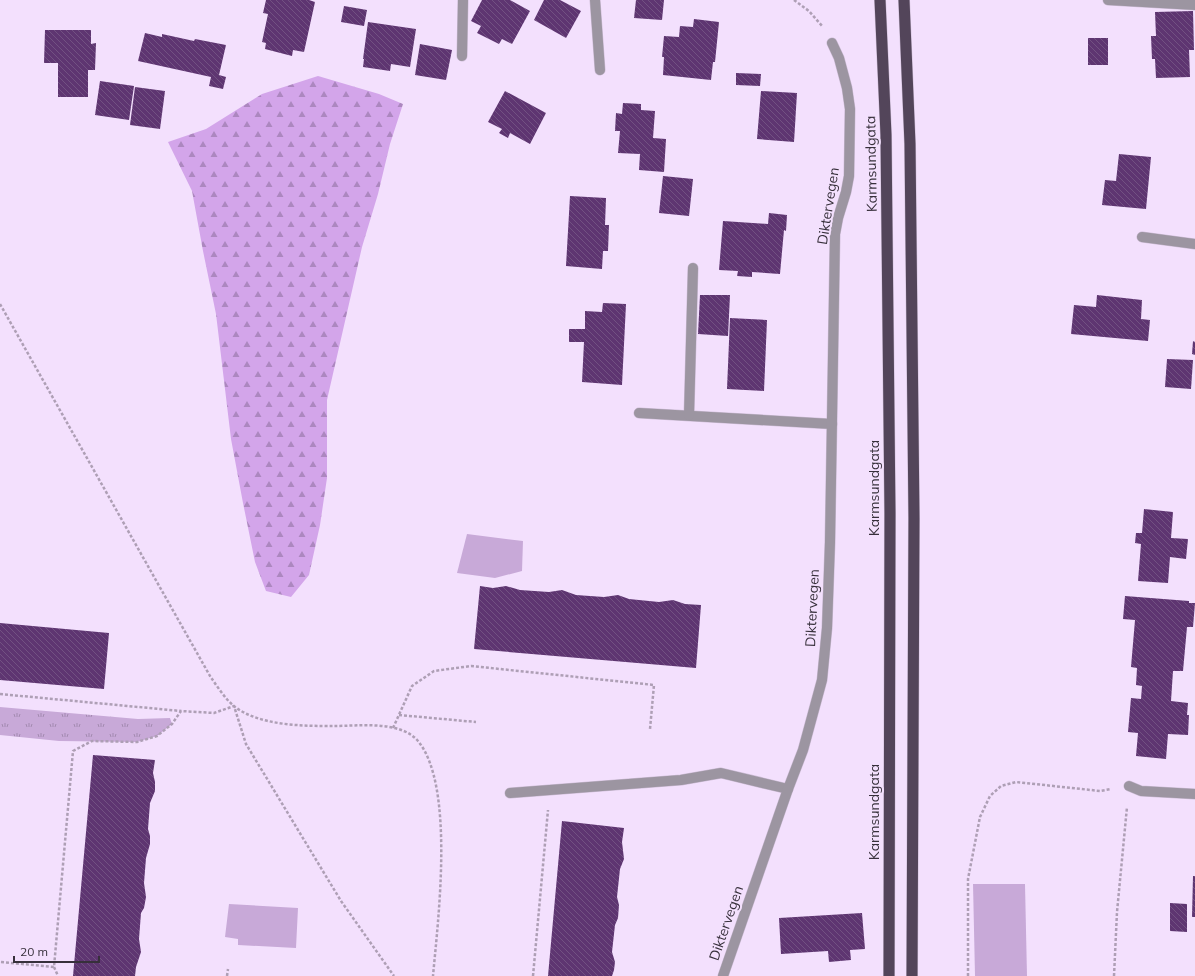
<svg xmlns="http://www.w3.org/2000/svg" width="1195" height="976" viewBox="0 0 1195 976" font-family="Mulish,sans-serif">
	<defs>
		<pattern id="grass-tufts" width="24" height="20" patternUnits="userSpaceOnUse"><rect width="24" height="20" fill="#c8a9d8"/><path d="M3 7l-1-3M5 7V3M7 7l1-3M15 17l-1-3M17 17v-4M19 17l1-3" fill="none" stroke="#a38ab0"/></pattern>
		<pattern id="forest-firs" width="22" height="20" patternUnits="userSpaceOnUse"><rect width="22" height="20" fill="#d3a5ea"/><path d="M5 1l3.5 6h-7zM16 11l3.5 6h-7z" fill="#ac87bf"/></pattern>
		<pattern id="building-back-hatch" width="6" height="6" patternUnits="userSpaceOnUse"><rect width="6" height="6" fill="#5e3571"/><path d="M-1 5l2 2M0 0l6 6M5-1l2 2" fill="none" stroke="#725182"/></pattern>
	</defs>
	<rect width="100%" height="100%" fill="#f3e0fd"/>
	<path fill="url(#grass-tufts)" d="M0 707 138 719 170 718 172 724 157 736 137 742 59 741 0 735Z"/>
	<path fill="url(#forest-firs)" d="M318 76 379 94 403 104 390 144 378 194 362 247 327 400V478L320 525 309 575 291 597 266 591 255 562 243 503 231 439 216 314 203 251 192 191 168 142 206 129 262 94Z"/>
	<g fill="#c8a9d8">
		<path d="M467 534 523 541 522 571 495 578 457 573Z"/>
		<path d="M973 884H1025L1027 976H975Z"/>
		<path d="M229 904 298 908 296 948 238 945V939L225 937Z"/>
	</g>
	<g fill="url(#building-back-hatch)">
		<path d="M266 0H309L315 2 304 52 293 50 292 56 265 49 266 43 262 42 268 14 263 13Z"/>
		<path d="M482 0H510L530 11 512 44 502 39 499 44 477 33 481 26 471 21Z"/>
		<path d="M544 0H560L581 11 566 38 534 20Z"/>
		<path d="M636 0H664L662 20 634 18Z"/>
		<path d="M344 6 367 10 364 26 341 22Z"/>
		<path d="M1193 11 1194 50H1189L1190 77 1156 78 1155 59H1152L1151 36H1156L1155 12Z"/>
		<path d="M694 19 719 22 715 62H713L711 80 663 75 664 57H662L664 36 679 37 680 26 693 27Z"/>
		<path d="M368 22 416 29 410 67 391 64 390 71 363 67 364 59H363Z"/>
		<path d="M45 30H91V44L96 43 95 70H88V97H58V63H44Z"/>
		<path d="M145 33 162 37V34L194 41 195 39 226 45 219 75 226 77 223 89 209 86 211 77 138 61Z"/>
		<rect x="1088" y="38" width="20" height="27"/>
		<path d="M420 44 452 50 446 80 415 75Z"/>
		<path d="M736 73 761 74 760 86 736 85Z"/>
		<path d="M100 81 134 86 129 120 95 115Z"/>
		<path d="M135 87 165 91 160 129 130 125Z"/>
		<path d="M505 91 546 113 530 144 510 133 508 138 499 133 502 129 488 122Z"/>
		<path d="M761 91 797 93 794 142 757 139Z"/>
		<path d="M623 103 641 104V110L655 111 653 138 666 139 664 172 639 170 640 154 618 153 620 131H615L616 113 622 114Z"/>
		<path d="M1119 154 1151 157 1146 209 1102 205 1105 180 1116 181Z"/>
		<path d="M663 176 693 179 689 216 659 213Z"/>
		<path d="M570 196 606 198 605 225H609L608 251H603L602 269 566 266Z"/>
		<path d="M769 213 787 215 786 231 784 230 780 274 752 272V277L737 276 738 271 719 270 723 221 768 224Z"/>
		<path d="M700 295H730L728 336 698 334Z"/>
		<path d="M1097 295 1142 300 1141 319 1150 320 1148 341 1071 334 1074 305 1096 307Z"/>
		<path d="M603 303 626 304 622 385 582 382 584 342H569V329H585V311L602 312Z"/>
		<path d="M730 318 767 320 764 391 727 389Z"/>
		<path d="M1193 341 1195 342V355L1192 354Z"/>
		<path d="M1167 359 1193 360 1191 389 1165 387Z"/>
		<path d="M1144 509 1173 512 1171 538 1188 539 1186 559 1170 557 1168 583 1138 581 1141 544 1135 543 1136 533H1142Z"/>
		<path d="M480 586 493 588 506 586 520 590 549 592 562 590 576 595 604 597 618 595 629 599 659 602 673 600 685 604 701 605 696 668 474 649Z"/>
		<path d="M1125 596 1189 601V603H1195L1193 627H1187L1183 671H1173L1171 701 1188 703 1187 715H1189L1188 735 1168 734 1166 759 1136 756 1138 733 1128 732 1131 698 1141 699 1142 686 1136 685 1137 668 1131 667 1135 620 1123 619Z"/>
		<path d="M0 623 109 633 104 689 0 680Z"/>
		<path d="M93 755 155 760 153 773 155 782V791L150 803 148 829 150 836V844L146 858 144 883 146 897 144 908 141 913 139 939 141 952 136 967 135 976H73Z"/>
		<path d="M562 821 624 828 622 842 624 859 620 869 617 897 619 905 618 918 615 925 612 952 615 962 614 970 612 976H548Z"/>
		<path d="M1193 876H1195V917H1192Z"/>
		<path d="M1170 903 1187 904V932L1170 931Z"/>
		<path d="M862 913 865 949 850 950 851 960 829 962 828 951 781 954 779 918Z"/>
	</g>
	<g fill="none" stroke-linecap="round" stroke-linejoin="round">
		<g stroke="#cdbdd6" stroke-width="11">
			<g id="service">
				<path d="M595 0 600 70"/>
				<path d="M462 56 463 0"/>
			</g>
		</g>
		<g stroke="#cdbdd6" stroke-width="11">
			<g id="minor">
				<path d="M1108 0 1195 5"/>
				<path d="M1142 237 1195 244"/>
				<path d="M639 413 832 424"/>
				<path d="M689 415 693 268"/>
				<path d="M1129 786 1141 791 1195 794"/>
				<path d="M510 793 681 780 721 773 788 789"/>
				<path d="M723 976 788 789 803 750 822 680 827 628 830 542 835 234 838 218 846 192 849 176 850 109 847 88 839 58 832 43"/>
			</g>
		</g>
		<g stroke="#cdbdd6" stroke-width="12">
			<g id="trunk">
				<path d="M880 0 886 135 890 513 889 976"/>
				<path d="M904 0 910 144 914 518 912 976"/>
			</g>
		</g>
		<g stroke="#ae9fb5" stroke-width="2.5" stroke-dasharray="3 2" stroke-linecap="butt">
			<path d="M794 0 809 11 823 27"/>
			<path d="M0 304 210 676C217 686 225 699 235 707 261 726 303 726 334 726 359 726 400 720 418 741 455 786 438 920 433 976"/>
			<path d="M0 694 181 711"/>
			<path d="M399 715 476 722"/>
			<path d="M393 728 412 686 434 671 471 666 654 685 650 729"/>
			<path d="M1 962 54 967 73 751 92 741 137 742 157 736 172 724 181 711 214 713 234 706 246 744 341 901 394 976"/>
			<path d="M54 967 58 976"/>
			<path d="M227 976 228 969"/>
			<path d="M533 976 548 810"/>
			<path d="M968 976V879L980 817 990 796 1001 786 1016 782 1100 791 1111 789"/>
			<path d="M1114 976 1117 912 1127 807"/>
		</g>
		<use href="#service" stroke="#9c95a1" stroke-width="10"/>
		<use href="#minor" stroke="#9c95a1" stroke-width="10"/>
		<use href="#trunk" stroke="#53455a" stroke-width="11"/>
	</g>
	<g text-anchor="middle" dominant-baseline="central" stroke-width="4" stroke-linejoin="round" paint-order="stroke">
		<g font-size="14" fill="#37303b" stroke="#f3e0fd">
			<text transform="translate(871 164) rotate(-91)">Karmsundgata</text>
			<text transform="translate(828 206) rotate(-81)">Diktervegen</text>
			<text transform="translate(874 488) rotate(-90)">Karmsundgata</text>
			<text transform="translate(812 608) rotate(-87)">Diktervegen</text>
			<text transform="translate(874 812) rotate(-90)">Karmsundgata</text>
			<text transform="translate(726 923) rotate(-71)">Diktervegen</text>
		</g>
	</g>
	<path d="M14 956v6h85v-6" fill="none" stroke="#37303b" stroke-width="2"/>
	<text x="20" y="956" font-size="12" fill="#37303b" stroke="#f3e0fd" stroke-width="3" paint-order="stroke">20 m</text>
</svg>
